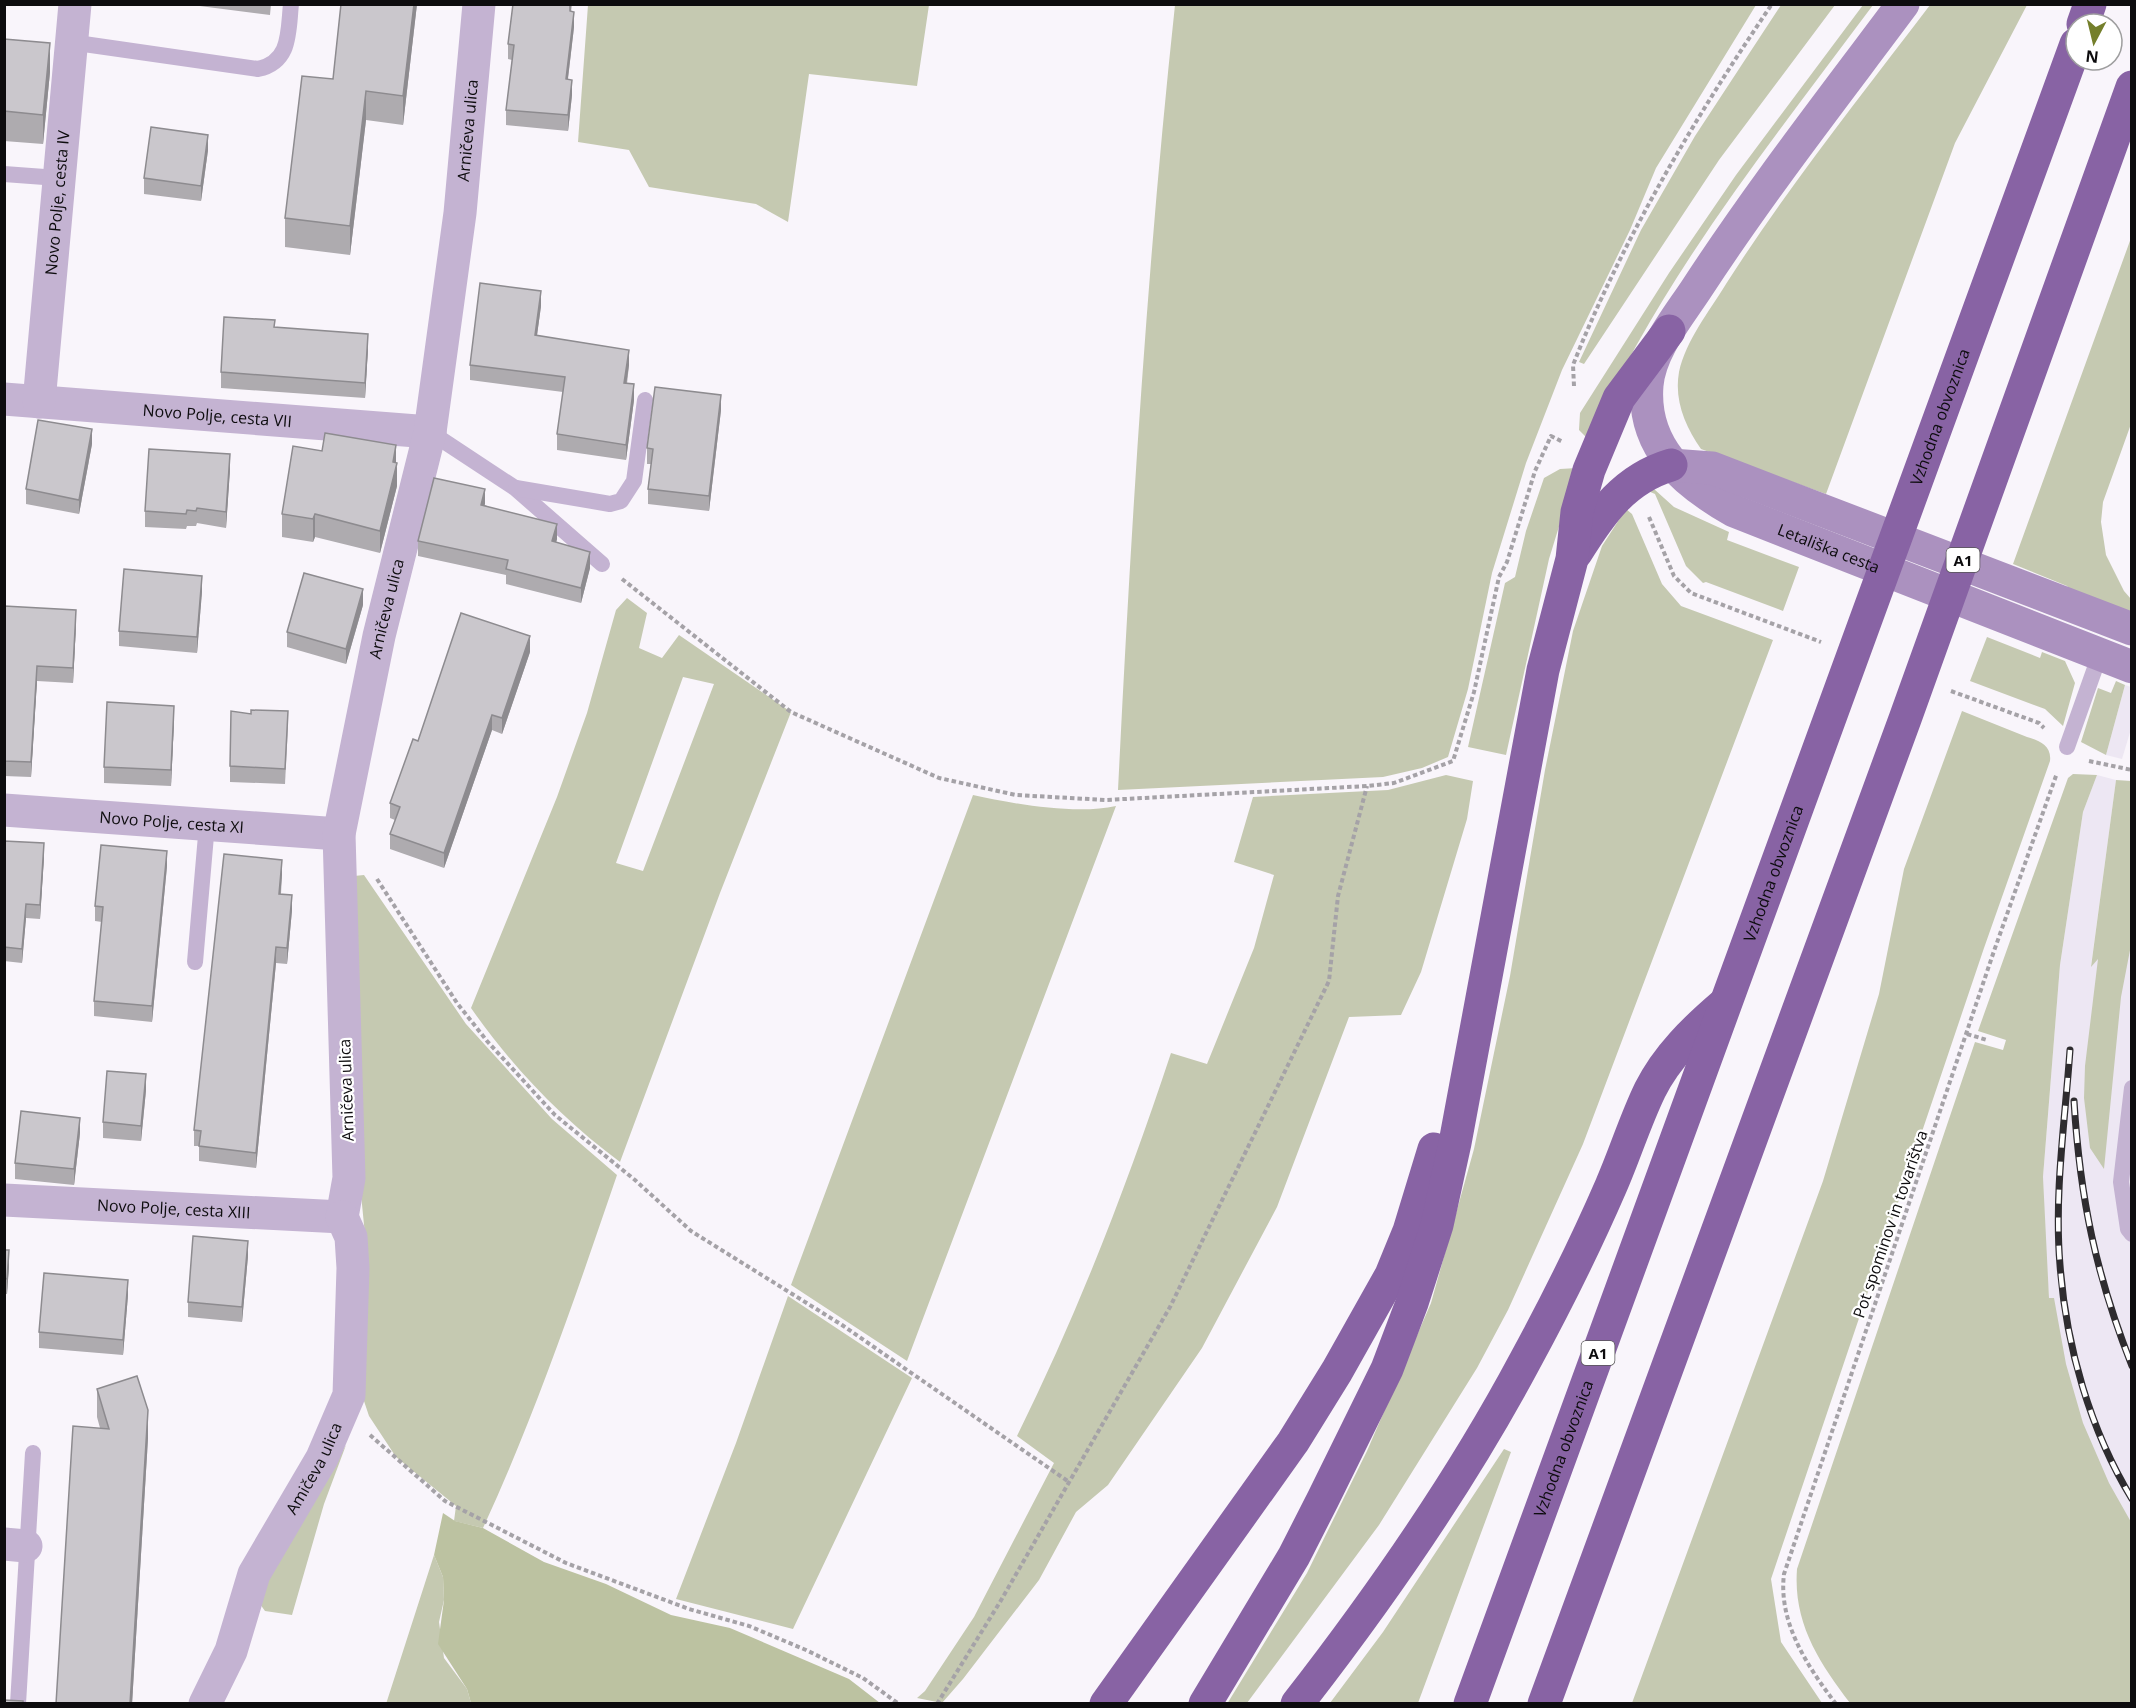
<svg xmlns="http://www.w3.org/2000/svg" width="2136" height="1708" viewBox="0 0 2136 1708" font-family="'Open Sans',sans-serif">
	<rect width="100%" height="100%" fill="#f9f5fb"/>
	<g fill="#ede7f3">
		<path d="M2125 685 2131 687V729L2122 759 2106 755Z"/>
		<path d="M2097 775 2116 780 2091 966 2132 918 2131 1650 2049 1299 2044 1224 2043 1177 2060 965 2083 812Z"/>
	</g>
	<g fill="#c5c9b1" fill-rule="evenodd">
		<path d="M588 5V4L929 5 917 86 809 74 788 222 756 204 649 187 629 150 578 142Z"/>
		<path d="M1175 5H1756L1656 168 1630 230 1562 370 1526 463 1492 573 1468 689 1448 757 1422 768 1383 777 1118 790C1131 528 1147 265 1175 5Z"/>
		<path d="M1781 5H1835L1719 160 1584 364 1579 362 1641 230 1695 136Z"/>
		<path d="M1863 5H1873C1769 145 1660 279 1589 440L1579 430 1580 413 1669 273 1736 175Z"/>
		<path d="M1930 5H2027L1955 143 1826 494 1701 449C1685 426 1674 400 1679 372 1686 340 1709 312 1726 284 1788 187 1860 97 1930 5Z"/>
		<path d="M2131 238V424L2103 502 2101 522 2106 555 2124 591 2131 599V618L2071 591 2067 586 2013 564Z"/>
		<path d="M1577 468 1549 559 1506 755 1468 747 1505 583 1515 577 1526 531 1544 478 1560 469Z"/>
		<path d="M1654 489 1674 507 1729 532 1727 540 1799 567 1783 611 1706 582 1703 583 1686 566 1655 494 1648 491Z"/>
		<path d="M1626 509 1632 514 1662 584 1681 606 1773 640 1583 1144 1508 1310 1477 1368 1379 1525 1247 1703 1227 1704 1307 1573 1367 1451 1431 1303 1474 1149 1510 976 1545 770 1573 631 1602 546Z"/>
		<path d="M627 598 647 613 639 648 662 658 679 635 791 712 720 893 620 1162C562 1119 513 1068 471 1008L557 797 587 713 616 610ZM683 677 714 684 643 871 616 863Z"/>
		<path d="M1987 637 2040 658 2042 652 2065 661 2075 683 2063 726 2045 709 1970 681Z"/>
		<path d="M2116 681 2125 685 2106 755 2081 742 2098 688 2111 693Z"/>
		<path d="M1962 711 2027 737C2038 740 2052 745 2050 761L1984 948 1771 1579 1781 1642 1822 1703H1632L1823 1181 1879 994 1904 869Z"/>
		<path d="M2073 774 2097 775 2083 812 2060 965 2043 1177 2049 1298H2054L2066 1364 2083 1423 2109 1483 2131 1522V1703H1850C1819 1662 1793 1623 1797 1569L1975 1042 2003 1050 2006 1040 1978 1031 2068 778Z"/>
		<path d="M1446 775 1473 781 1467 819 1421 972 1401 1015 1349 1017 1277 1207 1202 1348 1108 1485 1076 1512 1039 1580 963 1679 942 1703 917 1698 925 1691 974 1617 1054 1463 1017 1436C1078 1313 1128 1183 1171 1053L1207 1064 1254 948 1274 875 1234 862 1253 797 1388 790Z"/>
		<path d="M2116 780 2131 781V945L2121 997 2104 1169 2090 1148 2084 1098 2085 1066 2098 959 2091 967Z"/>
		<path d="M973 795C1014 804 1076 815 1116 806L907 1361 791 1285Z"/>
		<path d="M364 875 466 1024 552 1119 617 1175C576 1295 536 1413 483 1528L454 1521 456 1506 396 1457 369 1416 360 1389 366 1245 359 1174 354 876Z"/>
		<path d="M788 1296 912 1378 793 1629 676 1599 736 1443Z"/>
		<path d="M346 1445 324 1504 292 1615 265 1611 255 1597Z"/>
		<path d="M1504 1449 1511 1452 1418 1703H1330L1383 1632Z"/>
		<path d="M434 1555 443 1577 444 1600 439 1622 444 1658 467 1689 471 1703 386 1704Z"/>
	</g>
	<path fill="#bcc2a1" d="M443 1513 455 1521 483 1528 544 1562 606 1584 671 1615 730 1628 849 1679 880 1703H471L467 1689 438 1644 444 1600 443 1577 434 1555Z"/>
	<g fill="none" stroke-linecap="round" stroke-linejoin="round">
		<g stroke="#a5a2a7" stroke-width="4" stroke-dasharray="4.5 3" stroke-linecap="butt">
			<path d="M1574 386 1573 365 1579 350C1629 228 1698 113 1772 4"/>
			<path d="M1649 517 1674 576 1691 593 1821 642"/>
			<path d="M622 579 791 712 939 778 1016 795 1106 800 1367 786 1394 783 1453 761 1474 692 1499 577 1507 562 1535 471 1551 436 1563 442"/>
			<path d="M1951 691 2039 723 2044 728"/>
			<path d="M2089 761 2132 770"/>
			<path d="M377 879 457 1003 487 1041 555 1115 635 1180 691 1231 842 1325 1069 1482"/>
			<path d="M1967 1034 1987 1040"/>
			<path d="M370 1435 445 1501 566 1563 689 1609 749 1626 806 1650 863 1678 899 1704"/>
			<path d="M937 1704 1000 1602 1170 1307 1329 981 1338 896 1367 786"/>
			<path d="M1836 1704C1808 1667 1778 1623 1784 1574L1994 951 2057 773"/>
		</g>
		<g stroke="#c4b3d2" stroke-width="16">
			<path d="M70 42 258 69C291 62 288 32 291 4"/>
			<path d="M4 174 58 178"/>
			<path d="M430 432 515 488 602 564"/>
			<path d="M516 488 610 504 621 501 634 481 645 400"/>
			<path d="M2067 747 2100 654"/>
			<path d="M195 962 207 824"/>
			<path d="M2132 1088 2121 1182 2128 1229 2132 1234"/>
			<path d="M18 1704 33 1453"/>
		</g>
		<g stroke="#c4b3d2" stroke-width="33">
			<path id="s1" d="M4 399 430 432"/>
			<path id="s2" d="M39 402 75 4"/>
			<path id="s3" d="M4 810 339 834"/>
			<path id="s4" d="M4 1200 342 1217"/>
			<path id="s5" d="M342 1217 349 1178 339 834 379 636 430 432 460 213 479 4"/>
			<path d="M4 1544 26 1546"/>
			<path id="s6" d="M205 1704 231 1651 254 1574 322 1458 349 1395 353 1268 351 1237 342 1217"/>
		</g>
		<g stroke="#ab91bf" stroke-width="33">
			<path id="s7" d="M1903 4C1833 98 1761 190 1697 288 1678 317 1650 350 1647 385 1642 448 1685 483 1734 511L2132 667"/>
			<path d="M1671 465 1712 468 2132 629"/>
		</g>
		<g stroke="#8863a4" stroke-width="33">
			<path d="M2083 24 2090 4"/>
			<path d="M1576 553C1601 513 1624 479 1671 465"/>
			<path d="M1106 1704 1293 1442 1337 1371 1391 1275 1409 1231 1434 1149"/>
			<path d="M1205 1704 1294 1556 1323 1499 1387 1369 1412 1303 1437 1225 1455 1143 1543 670 1572 559 1577 512 1589 470 1619 398 1669 331"/>
			<path d="M1297 1704C1381 1596 1461 1481 1525 1361 1556 1304 1585 1246 1611 1186 1625 1154 1635 1121 1650 1090 1667 1056 1695 1029 1723 1005"/>
			<path id="s8" d="M1470 1704 2076 44"/>
			<path d="M1544 1704 1905 719 2132 87"/>
		</g>
		<g stroke="#2e2c2f" stroke-width="7">
			<g id="rail">
				<path d="M2070 1050C2065 1121 2054 1194 2060 1265 2066 1346 2090 1430 2132 1499"/>
				<path d="M2074 1101C2080 1199 2096 1275 2132 1366"/>
			</g>
		</g>
		<use href="#rail" stroke="#fff" stroke-width="4.5" stroke-dasharray="14" stroke-linecap="butt"/>
	</g>
	<g fill="#aeabaf">
		<path d="M184 4H271L270 15Z"/>
		<path d="M341 4H417L403 125 366 120 350 255 285 247V218L333 79Z"/>
		<path d="M513 4H572L571 12 574 27 568 79 572 95 568 131 506 125V110L512 60 508 59V44Z"/>
		<path d="M4 39 50 72 43 144 4 141Z"/>
		<path d="M208 150 201 201 144 194V178Z"/>
		<path d="M541 306 537 335 629 365 627 384 634 400 626 460 557 450V434L563 392 470 380V365Z"/>
		<path d="M275 327 368 349 365 398 221 388V372Z"/>
		<path d="M721 410 709 511 648 504V489L651 464H647V448Z"/>
		<path d="M92 444 79 514 26 504V489Z"/>
		<path d="M396 463 397 486 380 553 315 537 313 542 282 537V514Z"/>
		<path d="M230 469 226 528 197 523 196 526H187L186 529 145 527V511Z"/>
		<path d="M485 505 557 539 556 542 590 568 581 603 506 584V575L418 556V541Z"/>
		<path d="M202 591 197 653 119 646V631Z"/>
		<path d="M363 605 346 664 287 647V632Z"/>
		<path d="M4 606 76 625 73 683 37 681 31 777 4 776Z"/>
		<path d="M530 652 502 734 492 730 444 868 390 849V834L395 820 390 818V803L418 741Z"/>
		<path d="M174 721 171 786 104 783V767Z"/>
		<path d="M288 726 285 784 230 782V766Z"/>
		<path d="M4 841 44 857 40 919 26 918 22 963 4 961Z"/>
		<path d="M167 866 152 1022 94 1016V1001L102 922 95 921V906Z"/>
		<path d="M282 875 281 894 292 910 287 964 276 963 256 1168 199 1161V1146H194V1130Z"/>
		<path d="M146 1090 141 1141 103 1138V1122Z"/>
		<path d="M80 1133 74 1185 15 1179V1163Z"/>
		<path d="M4 1250 9 1266 7 1294H4Z"/>
		<path d="M248 1256 242 1322 188 1317V1302Z"/>
		<path d="M128 1295 123 1355 39 1348V1332Z"/>
		<path d="M97 1389 148 1438 132 1704H56L100 1428 97 1417Z"/>
	</g>
	<g fill="#8d8b8f">
		<path d="M414 4H417L403 125V96Z"/>
		<path d="M574 12V27L566 94V79Z"/>
		<path d="M50 43V72L43 144V115Z"/>
		<path d="M572 80V95L568 131V115Z"/>
		<path d="M366 91V120L350 255V226Z"/>
		<path d="M208 135V150L201 201V186Z"/>
		<path d="M541 291V306L535 350V335Z"/>
		<path d="M368 334V349L365 398V383Z"/>
		<path d="M629 350V365L624 399V383Z"/>
		<path d="M634 384V400L626 460V445Z"/>
		<path d="M721 395V410L709 511V496Z"/>
		<path d="M92 429V444L79 514V500Z"/>
		<path d="M396 445V468L397 463V486L380 553V531Z"/>
		<path d="M230 454V469L226 528V512Z"/>
		<path d="M485 489V504L481 520V505Z"/>
		<path d="M315 514V537L313 542V519Z"/>
		<path d="M557 524V539L552 557V541Z"/>
		<path d="M590 552V568L581 603V588Z"/>
		<path d="M202 576V591L197 653V637Z"/>
		<path d="M363 589V605L346 664V649Z"/>
		<path d="M76 610V625L73 683V668Z"/>
		<path d="M530 636V652L502 734V718Z"/>
		<path d="M37 666V681L31 777V762Z"/>
		<path d="M174 706V721L171 786V770Z"/>
		<path d="M492 715V730L444 868V853Z"/>
		<path d="M44 843V857L40 919V905Z"/>
		<path d="M167 851V866L152 1022V1006Z"/>
		<path d="M282 860V875L279 909V894Z"/>
		<path d="M292 895V910L287 964V948Z"/>
		<path d="M26 904V918L22 963V949Z"/>
		<path d="M276 947V963L256 1168V1153Z"/>
		<path d="M146 1074V1090L141 1141V1126Z"/>
		<path d="M80 1118V1133L74 1185V1169Z"/>
		<path d="M248 1241V1256L242 1322V1307Z"/>
		<path d="M9 1250V1266L7 1294V1279Z"/>
		<path d="M128 1280V1295L123 1355V1340Z"/>
		<path d="M148 1410V1438L132 1704H130Z"/>
	</g>
	<g fill="#cac7cc" stroke="#8d8b8f" stroke-width="1.5">
		<path d="M341 4H414L403 96 366 91 350 226 285 218 302 76 333 79Z"/>
		<path d="M513 4H570V11L574 12 566 79 572 80 568 115 506 110 514 45 508 44Z"/>
		<path d="M4 39 50 43 43 115 4 111Z"/>
		<path d="M151 127 208 135 201 186 144 178Z"/>
		<path d="M480 283 541 291 535 335 629 350 624 383 634 384 626 445 557 434 565 377 470 365Z"/>
		<path d="M224 317 275 320 274 327 368 334 365 383 221 372Z"/>
		<path d="M655 387 721 395 709 496 648 489 653 449 647 448Z"/>
		<path d="M38 420 92 429 79 500 26 489Z"/>
		<path d="M325 433 396 445 393 462 397 463 380 531 315 514 313 519 282 514 293 446 322 451Z"/>
		<path d="M149 449 230 454 226 512 197 508 196 511 187 510 186 514 145 511Z"/>
		<path d="M434 478 485 489 481 505 557 524 552 541 590 552 581 588 506 569 508 560 418 541Z"/>
		<path d="M124 569 202 576 197 637 119 631Z"/>
		<path d="M304 573 363 589 346 649 287 632Z"/>
		<path d="M4 606 76 610 73 668 37 666 31 762 4 761Z"/>
		<path d="M461 613 530 636 502 718 492 715 444 853 390 834 400 807 390 803 413 739 418 741Z"/>
		<path d="M107 702 174 706 171 770 104 767Z"/>
		<path d="M251 710 288 711 285 769 230 766 231 711 251 714Z"/>
		<path d="M4 841 44 843 40 905 26 904 22 949 4 947Z"/>
		<path d="M101 845 167 851 152 1006 94 1001 103 907 95 906Z"/>
		<path d="M224 854 282 860 279 894 292 895 287 948 276 947 256 1153 199 1146 201 1131 194 1130Z"/>
		<path d="M107 1071 146 1074 141 1126 103 1122Z"/>
		<path d="M21 1111 80 1118 74 1169 15 1163Z"/>
		<path d="M193 1236 248 1241 242 1307 188 1302Z"/>
		<path d="M4 1250H9L7 1279 4 1278Z"/>
		<path d="M44 1273 128 1280 123 1340 39 1332Z"/>
		<path d="M137 1376 148 1410 130 1704H56L73 1426 109 1429 97 1389Z"/>
		<path d="M4 1700 23 1701V1704H4Z"/>
	</g>
	<g text-anchor="middle" dominant-baseline="central" stroke-width="4.5" stroke-linejoin="round" paint-order="stroke">
		<g fill="#fff" stroke="#565556" stroke-width="1.5">
			<rect x="1946.5" y="548" width="33" height="24" rx="4.5"/>
			<rect x="1581.5" y="1341" width="33" height="24" rx="4.5"/>
		</g>
		<g font-size="15" font-weight="bold" fill="#0d0c0e">
			<text x="1963" y="560">A1</text>
			<text x="1598" y="1353">A1</text>
		</g>
		<g font-size="16" fill="#0d0c0e" stroke="#fff">
			<text stroke="none"><textPath href="#s5" startOffset="1100">Arničeva ulica</textPath></text>
			<text stroke="none"><textPath href="#s2" startOffset="200">Novo Polje, cesta IV</textPath></text>
			<text stroke="none"><textPath href="#s1" startOffset="214">Novo Polje, cesta VII</textPath></text>
			<text stroke="none"><textPath href="#s8" startOffset="1370">Vzhodna obvoznica</textPath></text>
			<text stroke="none"><textPath href="#s7" startOffset="726">Letališka cesta</textPath></text>
			<text stroke="none"><textPath href="#s5" startOffset="614">Arničeva ulica</textPath></text>
			<text stroke="none"><textPath href="#s3" startOffset="168">Novo Polje, cesta XI</textPath></text>
			<text stroke="none"><textPath href="#s8" startOffset="884">Vzhodna obvoznica</textPath></text>
			<text transform="translate(346 1090) rotate(-92)">Arničeva ulica</text>
			<text stroke="none"><textPath href="#s4" startOffset="170">Novo Polje, cesta XIII</textPath></text>
			<text transform="translate(1890 1224) rotate(-71)">Pot spominov in tovarištva</text>
			<text stroke="none"><textPath href="#s8" startOffset="272">Vzhodna obvoznica</textPath></text>
			<text stroke="none"><textPath href="#s6" startOffset="261">Amičeva ulica</textPath></text>
		</g>
	</g>
	<rect width="2136" height="1708" fill="none" stroke="#0d0c0e" stroke-width="12"/>
	<g transform="translate(2094 42) rotate(187)"><circle r="28" fill="#ffffff" stroke="#9e9e9f" stroke-width="1.5"/>
	<path d="M0-4.5L10 22L0 15L-10 22Z" fill="#747f2b"/>
	<text y="-9" font-size="16" font-weight="bold" text-anchor="middle" fill="#0d0c0e">N</text>
	</g>
</svg>
